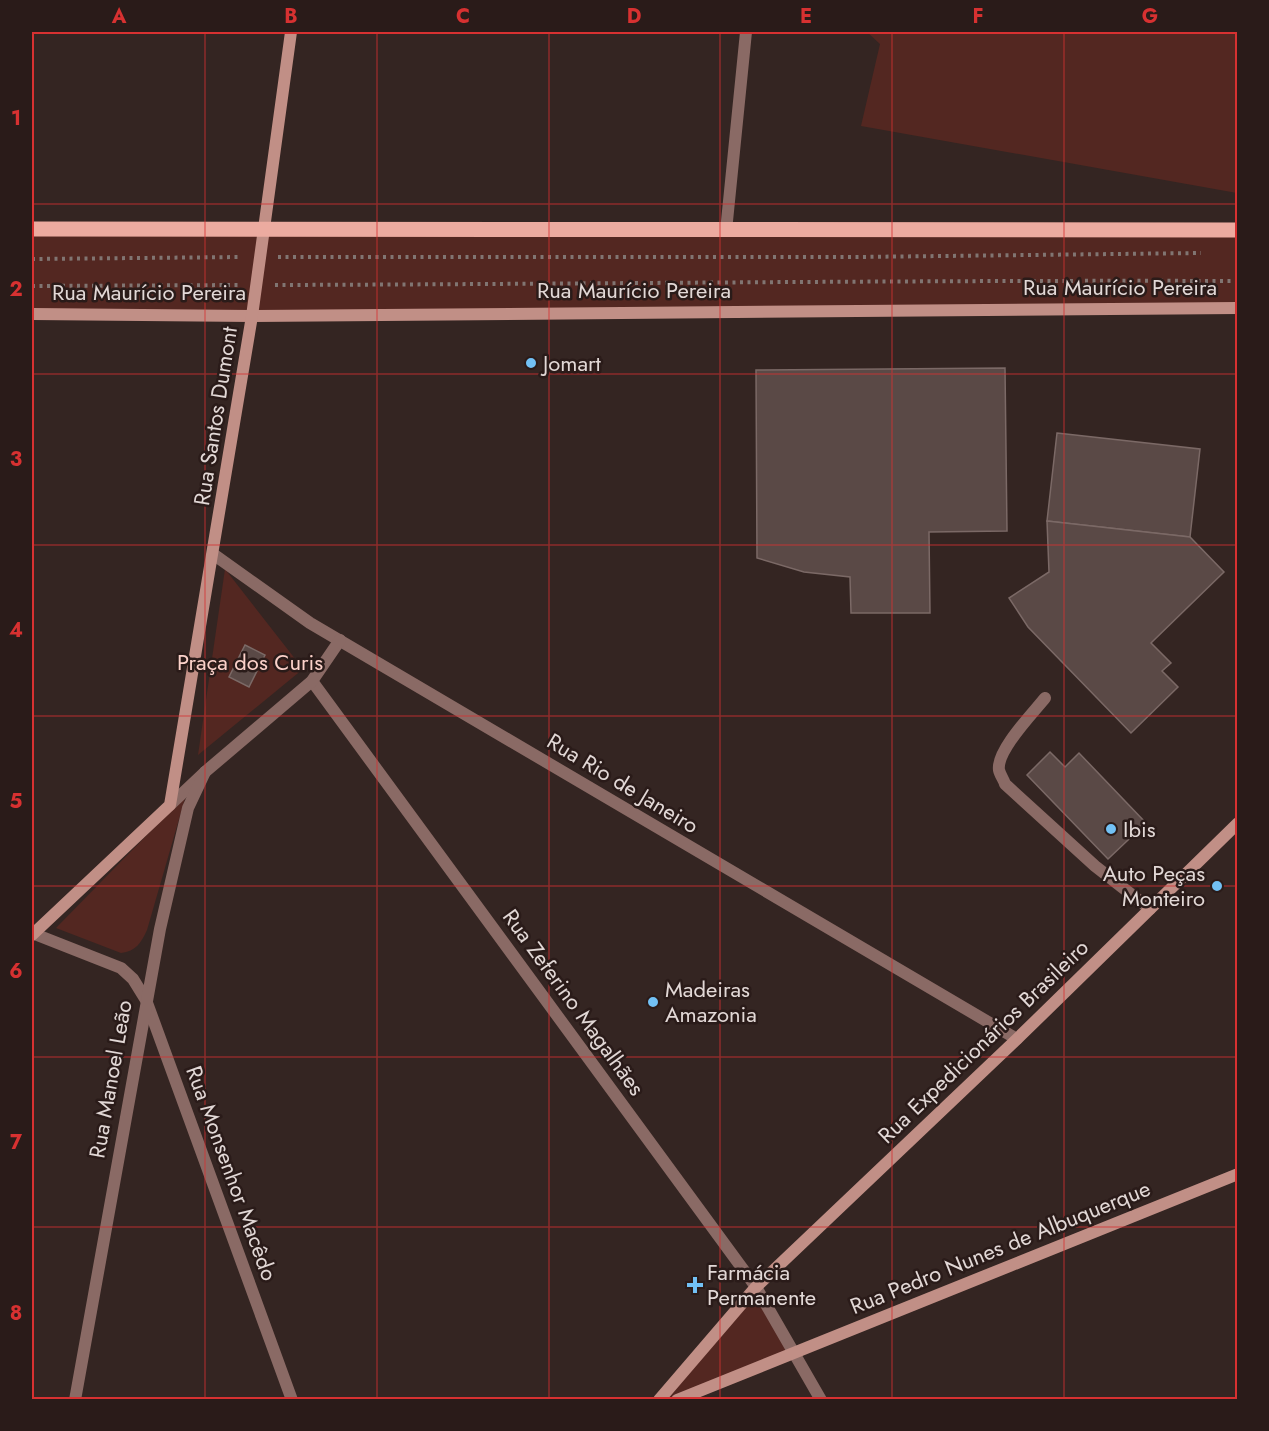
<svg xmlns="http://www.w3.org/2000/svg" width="1269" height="1431" viewBox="0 0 1269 1431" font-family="Jost,sans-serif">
	<rect width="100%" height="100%" fill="#342522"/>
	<g fill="#532721">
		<path d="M867 32H1237V193L861 126 880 44Z"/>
		<path d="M32 229 1237 230V308L32 314Z"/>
		<path d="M225 569 303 669 198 755Z"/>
		<path d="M186 795 147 930C141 943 136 951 121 953L56 928Z"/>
		<path d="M756 1287 796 1351 677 1399 659 1400Z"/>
	</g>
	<g fill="#5a4946" stroke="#7b6966" stroke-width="1.5">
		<path d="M1005 368 1007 531 929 532 930 613H851L850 577 804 572 757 558 756 370Z"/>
		<path d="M1057 433 1200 449 1190 537 1047 521Z"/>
		<path d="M1047 521 1190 537 1224 572 1151 643 1171 663 1162 671 1178 687 1131 733 1028 627 1009 598 1049 572Z"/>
		<path d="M245 645 265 655 249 687 229 677Z"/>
		<path d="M1050 752 1065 767 1079 753 1146 823 1108 859 1027 775Z"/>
	</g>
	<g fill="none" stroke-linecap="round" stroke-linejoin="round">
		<g stroke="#817572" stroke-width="4" stroke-dasharray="3 4.5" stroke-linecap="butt">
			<path d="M278 257H856L1201 253"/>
			<path d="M32 259 241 257"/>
			<path d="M275 285C596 284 917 280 1238 281"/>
			<path d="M32 286 238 285"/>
		</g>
		<path stroke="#8a6a65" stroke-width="12" d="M1045 698C1033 713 996 751 999 770 1000 775 1004 780 1005 784L1095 866 1150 909"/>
		<g stroke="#8a6a65" stroke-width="12">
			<path d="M726 231 746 32"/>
			<path d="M213 554 310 623 1017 1039"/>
			<path d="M312 681 756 1287 821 1400"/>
			<path d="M170 805 205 772 312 681 340 640"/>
			<path d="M32 933 121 968 133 979 146 1000 292 1400"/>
			<path d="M75 1400 160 929 188 808 205 772"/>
		</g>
		<g stroke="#c18f86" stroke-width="12">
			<path d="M32 314 252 316 1238 308"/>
			<path d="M32 935 170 805 252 316 291 32"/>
			<path d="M659 1400 756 1287 1017 1039 1238 823"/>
			<path d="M677 1400 1238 1174"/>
		</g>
		<path stroke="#ecaba0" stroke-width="15" d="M32 229 1238 230"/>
	</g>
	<path fill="none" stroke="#d73131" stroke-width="1.5" stroke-opacity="0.55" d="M205 32V1400M377 32V1400M549 32V1400M720 32V1400M892 32V1400M1064 32V1400M32 204H1238M32 374H1238M32 545H1238M32 716H1238M32 886H1238M32 1057H1238M32 1227H1238"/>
	<g fill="#72c1f5" stroke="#2a1b19" stroke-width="2">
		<circle cx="531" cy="363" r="6"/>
		<circle cx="1111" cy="829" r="6"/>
		<circle cx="1217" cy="886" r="6"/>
		<circle cx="653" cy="1002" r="6"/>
		<path d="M692 1276h6v6h6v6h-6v6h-6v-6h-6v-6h6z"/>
	</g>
	<g text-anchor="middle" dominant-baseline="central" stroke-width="5" stroke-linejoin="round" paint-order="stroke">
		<g font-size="22" fill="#e2d8d6" stroke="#2a1b19">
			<text x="1120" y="287">Rua Maurício Pereira</text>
			<text x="634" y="290">Rua Maurício Pereira</text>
			<text x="149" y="292">Rua Maurício Pereira</text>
			<text transform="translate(215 416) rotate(-81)">Rua Santos Dumont</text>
			<text transform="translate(623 783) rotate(31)">Rua Rio de Janeiro</text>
			<text transform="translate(574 1002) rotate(54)">Rua Zeferino Magalhães</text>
			<text transform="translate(983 1041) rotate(-44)">Rua Expedicionários Brasileiro</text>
			<text transform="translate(110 1079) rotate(-80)">Rua Manoel Leão</text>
			<text transform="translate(232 1173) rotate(70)">Rua Monsenhor Macêdo</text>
			<text transform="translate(1000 1247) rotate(-22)">Rua Pedro Nunes de Albuquerque</text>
		</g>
		<g font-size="22" fill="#e2d8d6" stroke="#2a1b19" text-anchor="start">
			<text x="543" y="363">Jomart</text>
			<text x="1123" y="829">Ibis</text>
			<text x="1205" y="873" text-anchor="end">Auto Peças<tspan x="1205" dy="25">Monteiro</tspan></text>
			<text x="665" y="989">Madeiras<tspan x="665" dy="25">Amazonia</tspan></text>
			<text x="707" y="1272">Farmácia<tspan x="707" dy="25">Permanente</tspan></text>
		</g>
		<g font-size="22" fill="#fcd2ca" stroke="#2a1b19">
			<text x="250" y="662">Praça dos Curis</text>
		</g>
	</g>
	<rect width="1269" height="1431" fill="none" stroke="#2a1b19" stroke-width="66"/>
	<rect x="33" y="33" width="1203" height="1365" fill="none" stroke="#d73131" stroke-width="2"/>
	<g font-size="20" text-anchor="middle" font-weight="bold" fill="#d73131">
		<text x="119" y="23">A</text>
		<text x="291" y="23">B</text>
		<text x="463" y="23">C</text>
		<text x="634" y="23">D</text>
		<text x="806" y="23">E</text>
		<text x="978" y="23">F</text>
		<text x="1150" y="23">G</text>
		<text x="16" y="125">1</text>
		<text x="16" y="296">2</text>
		<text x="16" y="466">3</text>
		<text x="16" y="637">4</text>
		<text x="16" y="808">5</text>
		<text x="16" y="978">6</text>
		<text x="16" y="1149">7</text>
		<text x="16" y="1320">8</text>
	</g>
</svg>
